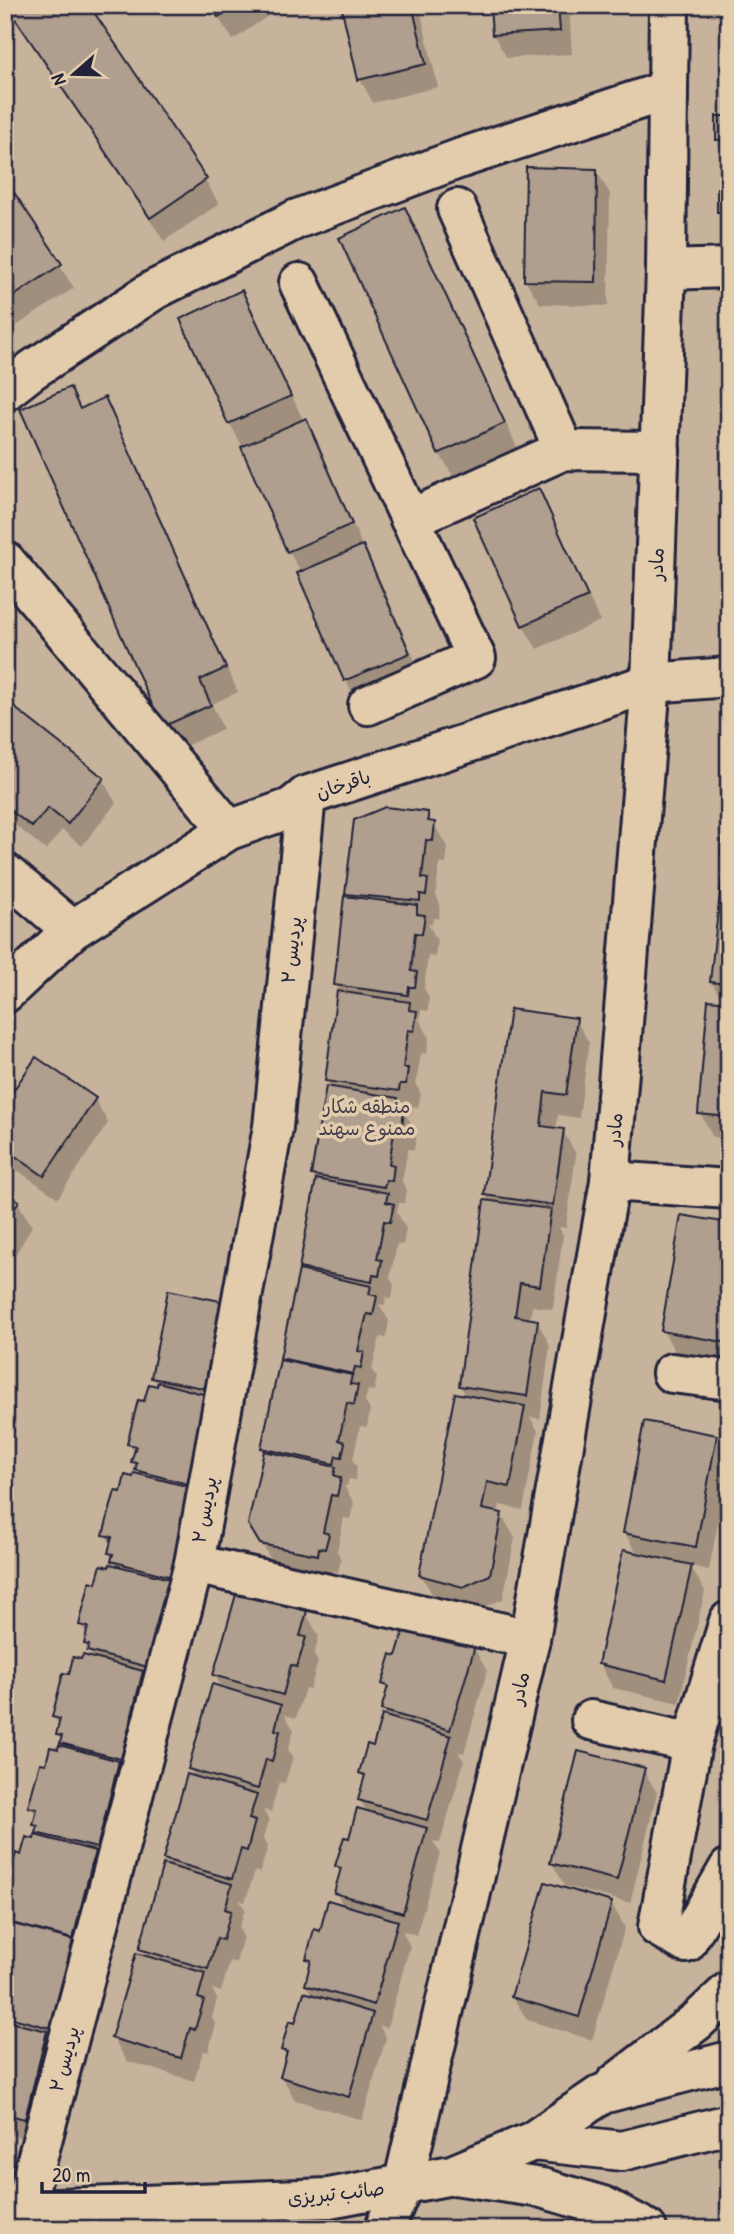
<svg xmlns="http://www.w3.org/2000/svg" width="734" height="2234" viewBox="0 0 734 2234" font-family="'Patrick Hand','Playpen Sans Arabic',sans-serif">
	<rect width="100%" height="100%" fill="#e3ccac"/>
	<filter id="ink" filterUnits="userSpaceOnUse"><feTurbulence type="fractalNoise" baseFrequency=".0143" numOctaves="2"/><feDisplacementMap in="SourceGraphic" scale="14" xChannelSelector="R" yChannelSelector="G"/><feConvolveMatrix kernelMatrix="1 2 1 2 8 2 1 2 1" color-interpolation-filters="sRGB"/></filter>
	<g filter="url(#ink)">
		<rect fill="#c7b39c" stroke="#746a6c" stroke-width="2" x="5" y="5" width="724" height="2224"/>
		<g fill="#0003">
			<path d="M5 5H87L205 180 219 204 164 241Z"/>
			<path d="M210 5H284L233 40Z"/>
			<path d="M342 5H419L438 87 373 103 360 79Z"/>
			<path d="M491 5H569L572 54 507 58 493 34Z"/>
			<path d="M729 118V229L719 212 727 190V156L718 139Z"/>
			<path d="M596 170 610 194 608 306 540 304 526 281Z"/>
			<path d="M5 183 74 288 18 325 5 306Z"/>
			<path d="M404 210 418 233 517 447 453 476 439 453Z"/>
			<path d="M242 292 255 316 304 422 306 421 319 444 363 548 376 571 422 677 359 704 346 681 300 574 301 573 289 551 243 447 230 424 182 319Z"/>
			<path d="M69 389 81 410 104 400 117 423 238 692 212 704 223 729 177 750 164 726Z"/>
			<path d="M538 491 551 514 600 621 537 649 523 626 475 519Z"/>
			<path d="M5 702 102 779 116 803 82 846 62 830 46 850 5 817Z"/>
			<path d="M729 773V863L723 853Z"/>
			<path d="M427 814 448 847 446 864 439 863 436 895 440 904 439 918H433L432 924H428L437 940 435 957 428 956 424 989 429 997 428 1011 421 1010V1018L418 1017 429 1037 427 1054 421 1053 416 1085 421 1094 418 1107 413 1106 412 1114 405 1113 417 1133 414 1150 408 1149 402 1182 407 1190 405 1203H399L397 1212 406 1229 403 1245 397 1244 390 1278 394 1285 392 1299 386 1297 385 1305 379 1304 389 1321 386 1338 380 1337 372 1370 377 1377 374 1391 368 1390 365 1401 370 1410 367 1427 360 1426 353 1460 357 1467 355 1480 349 1479 347 1486H344L354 1503 350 1519 344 1518 337 1551 341 1559 338 1572 332 1571 331 1578 275 1567 250 1523 266 1452 263 1447 284 1362 282 1358 303 1273 300 1267 317 1181 313 1174 331 1088 327 1081 341 994 336 985 350 898 347 893Z"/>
			<path d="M729 869V1138L713 1137 700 1113 724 1003 711 981Z"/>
			<path d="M576 1020 589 1043 579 1118 558 1115 556 1130 563 1131 576 1154 566 1228 559 1227 563 1235 553 1309 532 1306 530 1320 537 1321 550 1345 540 1419 530 1417 538 1431 523 1510 500 1505 498 1514H501L515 1538 503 1599 477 1610 435 1599 421 1575 467 1397 460 1386 490 1203 486 1195Z"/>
			<path d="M95 1099 108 1123 58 1198 5 1162V1106Z"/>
			<path d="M5 1195 18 1203 32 1226 5 1273Z"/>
			<path d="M729 1225V1364L677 1355 663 1331Z"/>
			<path d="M238 1327 38 2142 5 2133V1929L13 1931 15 1921 11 1915 13 1908 6 1896 23 1857 35 1841 41 1839 35 1825 37 1817 30 1806 47 1767 59 1751 65 1748 58 1735 60 1727 54 1717 70 1677 94 1660 85 1643 87 1636 81 1625 98 1585 117 1567 110 1552 112 1546 105 1534 122 1495 134 1479 140 1476 133 1462 135 1454 129 1443 145 1404 159 1388 153 1377Z"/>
			<path d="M716 1437 729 1459V1464L709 1570 690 1566 705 1591 679 1703 613 1688 600 1664 638 1555 624 1532Z"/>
			<path d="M305 1612 319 1636 314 1655 318 1662 310 1689 305 1688 296 1718 285 1715 294 1730 288 1749 293 1757 285 1783 279 1782 271 1812 263 1810 269 1820 263 1839 268 1846 260 1873 255 1871 245 1902 239 1900 245 1909 239 1928 243 1936 236 1963 230 1961 221 1992 212 1989 217 1999 212 2018 216 2025 208 2052 203 2051 194 2081 127 2061 113 2038 146 1958 141 1948 170 1868 165 1859 195 1779 190 1769 223 1690 215 1675Z"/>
			<path d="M474 1648 487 1671 464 1753 458 1752 464 1761 440 1843 433 1841 440 1853 416 1935 402 1931 410 1946 387 2028 379 2025 386 2038 362 2120 295 2100 282 2077 287 2057 283 2050 313 1997 306 1985 312 1965 308 1958 321 1933 344 1907 336 1892 341 1874 336 1866 367 1812 360 1800 365 1781 361 1773 388 1719 383 1710 388 1692 384 1684Z"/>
			<path d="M643 1769 657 1793 630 1903 565 1886 552 1863Z"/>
			<path d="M611 1903 625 1927 592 2040 527 2020 513 1997Z"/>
		</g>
		<g fill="#b09f8e" stroke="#22223b" stroke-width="2">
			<path d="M6 5H89L207 179 150 218Z"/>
			<path d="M210 5H236L218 17Z"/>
			<path d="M341 5H412L426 64 358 80Z"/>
			<path d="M490 5H558L560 31 492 35Z"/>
			<path d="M716 116H729V212H717V188H726L725 140H716Z"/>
			<path d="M526 167 597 169 596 282 524 281Z"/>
			<path d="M5 179 62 264 5 302Z"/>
			<path d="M405 207 505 423 438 454 339 238Z"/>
			<path d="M242 290 291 396 228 424 180 319Z"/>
			<path d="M70 387 80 409 105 397 226 668 200 680 211 705 162 727 20 409Z"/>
			<path d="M306 418 352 524 287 552 241 447Z"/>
			<path d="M539 488 588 597 522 626 473 518Z"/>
			<path d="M363 545 410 653 344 681 297 573Z"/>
			<path d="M5 700 104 778 68 824 48 808 32 827 5 806Z"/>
			<path d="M729 749V854H721Z"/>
			<path d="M385 807 428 812V821L435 822 433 841 426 840 422 878 428 879 426 895 420 894V901L345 894 354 820Z"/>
			<path d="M723 866 729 867V984L710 982Z"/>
			<path d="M344 896 417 905V914L425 915 422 934 415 933 411 971 417 972 415 987H409L408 995 334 985Z"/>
			<path d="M337 991 410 1002 409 1010 417 1011 414 1031 408 1030 403 1068H408L406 1084H400L399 1091 325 1081Z"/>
			<path d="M708 1000 729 1002V1117L698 1114Z"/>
			<path d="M510 1009 577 1018 566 1095 545 1092 541 1126 564 1129 553 1205 484 1195Z"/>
			<path d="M36 1057 96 1098 44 1176 5 1149V1103Z"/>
			<path d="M326 1086 398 1098 397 1107 404 1108 402 1127 395 1126 389 1164 394 1165 392 1181 386 1180 384 1187 311 1175Z"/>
			<path d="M316 1179 388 1193 386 1202 394 1204 390 1222 384 1221 377 1259 382 1260 379 1276 373 1275 372 1282 299 1268Z"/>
			<path d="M5 1193 19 1201 5 1226Z"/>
			<path d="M484 1200 551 1209 540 1286 520 1283 515 1316 538 1320 527 1396 459 1386Z"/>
			<path d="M681 1215 729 1223V1343L661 1331Z"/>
			<path d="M299 1270 371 1286 369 1294 377 1296 373 1315 367 1314 358 1351 364 1352 361 1368 355 1367 353 1374 280 1358Z"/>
			<path d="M168 1290 225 1302 208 1389 151 1378Z"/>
			<path d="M280 1360 352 1375 350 1384 358 1385 354 1405 347 1403 339 1440 345 1442 342 1457 336 1456 334 1464 261 1448Z"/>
			<path d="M158 1382 218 1398 195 1486 135 1470 137 1463 131 1462 136 1446 127 1444 138 1400 144 1401 149 1384 157 1386Z"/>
			<path d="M455 1393 525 1406 510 1487 487 1482 482 1509 502 1513 490 1575 463 1587 419 1575Z"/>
			<path d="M644 1421 717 1435 696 1547 623 1533Z"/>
			<path d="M264 1451 336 1467 334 1475 341 1478 337 1496 331 1495 323 1532 329 1534 325 1549 319 1548 318 1555 260 1544 248 1524Z"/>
			<path d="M134 1473 194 1488 172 1577 111 1561 113 1554 108 1553 112 1537 103 1535 115 1491 121 1492 125 1475 133 1477Z"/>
			<path d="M623 1550 692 1565 666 1680 598 1664Z"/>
			<path d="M110 1564 170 1579 148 1667 87 1651 89 1645 84 1644 88 1627 79 1625 90 1581 96 1583 101 1565 109 1567Z"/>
			<path d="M237 1591 307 1611 300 1636 306 1637 297 1667 291 1665 283 1695 213 1675Z"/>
			<path d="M405 1626 475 1646 450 1730 381 1710 388 1686 382 1684 391 1654 396 1656Z"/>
			<path d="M83 1655 143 1671 121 1759 60 1743 62 1736 56 1735 60 1719 52 1717 63 1673 69 1674 73 1657 81 1659Z"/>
			<path d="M212 1684 281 1705 275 1730 280 1731 272 1761 266 1759 258 1789 188 1769Z"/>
			<path d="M382 1715 451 1736 427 1820 358 1800 365 1775 359 1773 367 1744 373 1746Z"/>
			<path d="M59 1745 119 1761 97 1848 36 1833 38 1826 33 1825 37 1809 28 1807 40 1763 46 1764 50 1747 58 1749Z"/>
			<path d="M578 1751 645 1768 617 1880 550 1863Z"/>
			<path d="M187 1774 257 1795 249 1819 255 1821 247 1851 241 1849 232 1879 163 1859Z"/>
			<path d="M357 1808 427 1828 403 1913 334 1893 341 1868 335 1866 344 1837 349 1838Z"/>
			<path d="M35 1835 95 1851 73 1939 12 1923 14 1916 9 1915 13 1898 5 1897V1893L16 1853 21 1855 26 1837 34 1839Z"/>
			<path d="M163 1864 232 1884 225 1909 231 1911 223 1940 217 1938 208 1969 139 1949Z"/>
			<path d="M545 1882 612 1902 579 2017 511 1997Z"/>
			<path d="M328 1900 398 1921 374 2005 305 1985 311 1960 306 1959 314 1929 320 1931Z"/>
			<path d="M13 1924 73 1940 50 2028 5 2016V1927L12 1928Z"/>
			<path d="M136 1953 205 1973 198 1998 204 2000 195 2029 190 2028 181 2058 111 2038Z"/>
			<path d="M304 1992 373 2013 349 2097 280 2077 287 2052 281 2050 289 2021 295 2023Z"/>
			<path d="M5 2021 47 2031 25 2119 5 2114Z"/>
		</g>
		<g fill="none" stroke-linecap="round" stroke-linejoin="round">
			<g stroke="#22223b" stroke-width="44">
				<g id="minor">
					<path d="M457 209 564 450"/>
					<path d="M666 270 729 268"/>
					<path d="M299 283 476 658 368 705"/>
					<path d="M5 391 32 370 154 290 297 219 461 158 668 90"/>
					<path d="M410 519 564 450 660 451"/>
					<path d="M5 561 229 830"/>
					<path d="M5 873 72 930"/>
					<path d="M610 1181 729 1189"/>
					<path d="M672 1373 729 1380"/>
					<path d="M194 1564 530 1639"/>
					<path d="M729 1621 692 1743 658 1927 686 1943 729 1868"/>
					<path d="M591 1720 692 1743"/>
					<path d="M16 2229 24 2209 194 1564 273 1127 306 796"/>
					<path d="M384 2229 403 2185 530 1639 610 1181 651 683 666 270 669 5"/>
				</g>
			</g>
			<g stroke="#22223b" stroke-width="44">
				<g id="secondary">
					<path d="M5 993 72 930 229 830 291 808 306 796 651 683 729 677"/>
					<path d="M615 2084 697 2021 729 1991"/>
					<path d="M533 2141 622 2151 729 2124"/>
					<path d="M454 2175 542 2188 603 2206 647 2229"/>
					<path d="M5 2210 329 2198 452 2175 533 2141 602 2094 729 2061"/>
				</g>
			</g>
			<use href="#minor" stroke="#e3ccac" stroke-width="38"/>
			<use href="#secondary" stroke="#e3ccac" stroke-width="38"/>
		</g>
	</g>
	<g text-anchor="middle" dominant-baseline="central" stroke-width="7" stroke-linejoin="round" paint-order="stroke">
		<g font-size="19" fill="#22223b" stroke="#e3ccac">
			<text transform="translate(656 564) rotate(-88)">مادر</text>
			<text transform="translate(343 784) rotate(-18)">باقرخان</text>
			<text transform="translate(291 950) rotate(-84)">پردیس ۲</text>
			<text transform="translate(614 1129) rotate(-85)">مادر</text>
			<text transform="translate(204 1510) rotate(-80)">پردیس ۲</text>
			<text transform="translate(519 1688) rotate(-77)">مادر</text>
			<text transform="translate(64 2059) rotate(-75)">پردیس ۲</text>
			<text transform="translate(336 2193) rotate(-6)">صائب تبریزی</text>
		</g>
		<g font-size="19" fill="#433f4e" stroke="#e3ccac">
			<text x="367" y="1106">منطقه شکار<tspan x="367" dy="22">ممنوع سهند</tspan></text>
		</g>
	</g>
	<rect width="734" height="2234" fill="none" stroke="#e3ccac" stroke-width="28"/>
	<rect x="14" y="14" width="706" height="2206" fill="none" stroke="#22223b" stroke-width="2.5" filter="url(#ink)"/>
	<g transform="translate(74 74) rotate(250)" stroke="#e3ccac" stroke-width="5" paint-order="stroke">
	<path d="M0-5L12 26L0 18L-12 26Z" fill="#22223b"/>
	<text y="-10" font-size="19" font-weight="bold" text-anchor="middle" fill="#22223b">N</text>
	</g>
	<path d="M42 2182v10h103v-10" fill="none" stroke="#22223b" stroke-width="3.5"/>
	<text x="52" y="2182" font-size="21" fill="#22223b" stroke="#e3ccac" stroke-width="5" paint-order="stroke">20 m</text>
</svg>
